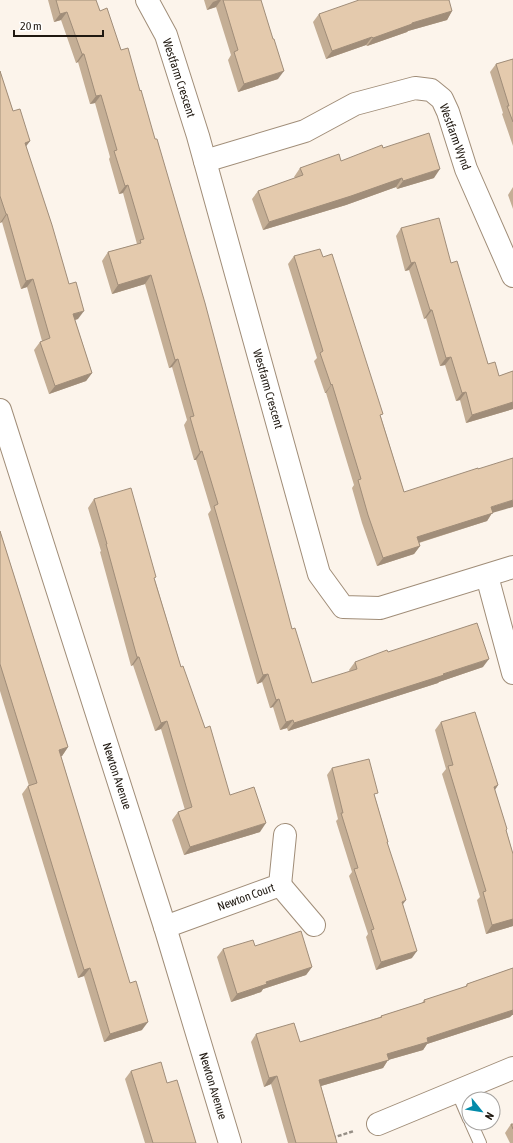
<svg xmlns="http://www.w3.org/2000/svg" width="513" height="1143" viewBox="0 0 513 1143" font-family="'Asap Condensed',sans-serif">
	<rect width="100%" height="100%" fill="#fcf4eb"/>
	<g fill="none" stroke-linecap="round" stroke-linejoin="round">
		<g stroke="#a08d78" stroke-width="14">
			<g id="service">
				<path d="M457 1091 469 1119"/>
				<path d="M471 1123 480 1143"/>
			</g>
		</g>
		<g stroke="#a08d78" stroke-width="24">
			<g id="minor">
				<path d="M147 0 166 35 198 136 319 574 343 607 380 608 513 567"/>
				<path d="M205 161 305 131 355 104 415 88 431 90 442 99 448 112 466 169 513 276"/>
				<path d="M0 410 165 927 230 1143"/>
				<path d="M487 576 513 673"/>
				<path d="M280 885 314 925"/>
				<path d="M165 927 280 885 285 835"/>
				<path d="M378 1124 513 1068"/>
			</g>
		</g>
		<path stroke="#968f86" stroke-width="2.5" stroke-dasharray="4 2" stroke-linecap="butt" d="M332 1138 354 1131"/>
		<use href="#service" stroke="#fff" stroke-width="12"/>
		<use href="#minor" stroke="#fff" stroke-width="22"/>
	</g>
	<g fill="#c4ae95">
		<path d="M48 0H96L292 629 312 683 350 672 349 670 355 662 388 652 483 667 439 682 438 683 288 731 287 728 280 730 273 707 270 708 262 682 257 684 208 514 211 510 196 460H194L184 425 187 420 172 367 169 368 145 284 112 294 102 261 108 252 137 244 123 193 119 194 109 159 110 157 95 103 90 104 78 62 76 63 61 20 54 22Z"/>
		<path d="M204 0H261L278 79 238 92 228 60 231 55 216 7 207 10Z"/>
		<path d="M452 11 447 20 408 31 407 32 367 46 366 45 326 59 313 22 319 14Z"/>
		<path d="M513 59V146L502 114 503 113 490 72 496 64Z"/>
		<path d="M0 71 13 111 30 141 26 146 78 319 75 320 92 373 86 381 49 394 34 350 40 342 42 341 27 287 21 289 2 222 0 223Z"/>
		<path d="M383 148 434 178 397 189 396 187 346 205 263 230 252 199 258 191 295 178 294 177 300 168 341 161Z"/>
		<path d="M513 187V209L508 195Z"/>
		<path d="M401 228 451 263 488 364 499 376 513 371V409L466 423 460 400 456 401 445 365 440 366 426 318 424 319 409 270 405 271 396 236Z"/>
		<path d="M294 256 381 417 404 492 492 513 487 521 419 543 420 546 414 554 377 566 362 523 352 488 354 485 326 393H325L314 361 317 358 288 264Z"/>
		<path d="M94 499 155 580 181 667 205 728 230 795 260 832 184 855 172 820 178 812 185 810 161 729 155 731 133 665 131 666 100 552 101 551 88 508Z"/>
		<path d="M0 531 68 747 62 756H61L142 1030 104 1042 84 976 78 978 22 794 28 786H29L0 691Z"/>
		<path d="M441 722 498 785 495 790 513 854V926L486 934 477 900 480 897 442 774 446 769 435 730Z"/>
		<path d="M332 768 375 797 388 842 387 843 403 905 412 958 376 970 366 937 368 934 349 876 352 872 336 821 338 819 327 775Z"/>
		<path d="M255 946 312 967 306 975 263 989 261 992 231 1002 217 957 223 949Z"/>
		<path d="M513 968V1015H512L510 1017 427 1044 423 1050 388 1060 383 1068 321 1086 337 1143H288L271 1084 264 1087 251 1042 256 1034 300 1042 380 1017 381 1016 422 1003 424 1000 465 987 467 984Z"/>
		<path d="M131 1071 167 1083 196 1143H145L125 1079Z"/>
		<path d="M511 1124H513V1143H510L505 1133Z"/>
	</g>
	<g fill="#a08d79">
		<path d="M218 0H221L216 7 207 10 213 2Z"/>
		<path d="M452 11 447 20 408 31 407 32 367 46 373 38 412 23Z"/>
		<path d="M67 12 61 20 54 22 60 14Z"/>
		<path d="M372 37 366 45 326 59 332 51Z"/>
		<path d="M82 54H84L78 62 76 63Z"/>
		<path d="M284 71 278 79 238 92 244 84Z"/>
		<path d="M101 95 95 103 90 104 96 96Z"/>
		<path d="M30 141 24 149 25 143Z"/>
		<path d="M440 169 434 178 397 189 403 181Z"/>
		<path d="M402 178 396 187 346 205 263 230 269 222Z"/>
		<path d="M128 185 123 193 119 194 125 186Z"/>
		<path d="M6 214H7L2 222 0 223Z"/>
		<path d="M415 262 409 270 405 271 411 263Z"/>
		<path d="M151 275 145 284 112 294 118 285Z"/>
		<path d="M33 279 27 287 21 289 26 281Z"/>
		<path d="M430 310H432L426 318 424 319Z"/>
		<path d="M84 311 78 319 67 322 73 314Z"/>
		<path d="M451 357 445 365 440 366 446 358Z"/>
		<path d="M178 359 172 367 169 368 175 360Z"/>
		<path d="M92 373 86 381 49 394 55 386Z"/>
		<path d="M332 384 326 393H325L331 385Z"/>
		<path d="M466 392 460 400 456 401 462 393Z"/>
		<path d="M513 402V409L466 423 472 415Z"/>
		<path d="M202 451 196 460H194L200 452Z"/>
		<path d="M513 500V507L492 513 487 521 411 545 417 537 491 507Z"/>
		<path d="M420 546 414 554 377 566 383 558Z"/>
		<path d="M137 657H139L133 665 131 666Z"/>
		<path d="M489 659 483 667 439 682 438 683 288 731 294 723Z"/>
		<path d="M268 674 262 682 257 684 263 675Z"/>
		<path d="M279 699 273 707 270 708 276 700Z"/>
		<path d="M293 720 287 728 280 730 286 722Z"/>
		<path d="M167 721 161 729 155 731 161 723Z"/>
		<path d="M68 747 62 756 53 758 59 750Z"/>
		<path d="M498 785 492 794 494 787Z"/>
		<path d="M266 823 260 832 184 855 190 847Z"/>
		<path d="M406 900 401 907 402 902Z"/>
		<path d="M513 919V926L486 934 492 925Z"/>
		<path d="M417 951 412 958 376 970 381 962Z"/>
		<path d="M312 967 306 975 263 989 261 992 231 1002 237 994 266 982Z"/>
		<path d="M90 968 84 976 78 978 84 970Z"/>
		<path d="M513 1010V1015H512L510 1017 427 1044 423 1050 388 1060 383 1068 314 1088 319 1080 387 1054 427 1038Z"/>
		<path d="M148 1022 142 1030 104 1042 110 1034Z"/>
		<path d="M277 1076 271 1084 264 1087 269 1078Z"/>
	</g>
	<g fill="#e4caad" stroke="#a08d79">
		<path d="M56 0H96L100 11 107 8 121 50 128 48 140 91 141 90 155 139H157L205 303 292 629 295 628 312 683 357 669 355 662 387 650 388 652 477 623 489 659 443 674 444 675 294 723 293 720 286 722 279 699 276 700 268 674 263 675 214 506 218 504 202 451 200 452 190 417 194 416 178 359 175 360 151 275 118 285 108 252 141 243 140 240 144 239 128 185 125 186 114 151 117 150 101 95 96 96 84 54H82L67 12 60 14Z"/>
		<path d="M223 0H261L273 39H274L284 71 244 84 234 52 238 50Z"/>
		<path d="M359 0H449L452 11 412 23V24L373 38 372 37 332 51 319 14Z"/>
		<path d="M513 59V122L507 106H509L496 64Z"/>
		<path d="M0 71 13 111 20 109 30 141 25 143 52 225 69 284 76 282 84 311 73 314 92 373 55 386 40 342 50 338 33 279 26 281 7 214H6L0 196Z"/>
		<path d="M429 133 440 169 403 181 402 178 351 196 269 222 258 191 303 175 300 168 339 154 341 161 382 145 383 148Z"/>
		<path d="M439 218 451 263 457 261 488 364 495 362 499 376 513 371V402L472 415 466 392 462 393 451 357 446 358 432 310H430L415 262 411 263 401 228Z"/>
		<path d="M320 249 323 257 332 254 383 414 380 415 404 492 478 468V469L513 458V500L491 507 493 513 417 537 420 546 383 558 368 515 358 480 361 479 332 384 331 385 320 353 323 351 294 256Z"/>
		<path d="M131 488 156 577 154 578 181 667 183 666 205 728 210 726 230 795 254 787 266 823 190 847 178 812 192 807 167 721 161 723 139 657H137L106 544H107L94 499Z"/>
		<path d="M0 531 68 747 59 750 130 983 136 981 148 1022 110 1034 90 968 84 970 28 786 37 783 0 664Z"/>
		<path d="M475 712 498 785 494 787 507 829 506 830 513 854V919L492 925 483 892 486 891 448 766 453 765 441 722Z"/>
		<path d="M369 759 378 793 374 794 388 842H387L406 900 402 902 417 951 381 962 371 930 374 929 354 869 358 868 341 813H343L332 768Z"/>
		<path d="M301 931 312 967 266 982 267 984 237 994 223 949 253 940 255 946Z"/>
		<path d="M513 968V1010L427 1038 428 1042 387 1054 389 1060 319 1080 337 1143H296L277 1076 269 1078 256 1034 294 1023 300 1042 382 1017 381 1016 425 1002 424 1000 467 986V984Z"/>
		<path d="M161 1062 167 1083 177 1080 196 1143H153L131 1071Z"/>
		<path d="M511 1124H513V1129Z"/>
	</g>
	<g text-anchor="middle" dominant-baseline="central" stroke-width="4" stroke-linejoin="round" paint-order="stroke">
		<g font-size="12" fill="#201911" stroke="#fff">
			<text transform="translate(179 78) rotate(72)">Westfarm Crescent</text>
			<text transform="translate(455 137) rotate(70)">Westfarm Wynd</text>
			<text transform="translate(268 389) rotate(74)">Westfarm Crescent</text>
			<text transform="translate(117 776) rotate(72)">Newton Avenue</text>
			<text transform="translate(246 897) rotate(-20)">Newton Court</text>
			<text transform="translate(213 1086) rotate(73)">Newton Avenue</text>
		</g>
	</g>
	<g transform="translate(481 1111) rotate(120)"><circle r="19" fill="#ffffff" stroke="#a6a3a0"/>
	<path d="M0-3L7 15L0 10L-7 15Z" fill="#038baa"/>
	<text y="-6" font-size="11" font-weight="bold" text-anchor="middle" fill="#201911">N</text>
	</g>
	<path d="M14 30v6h89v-6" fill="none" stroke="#201911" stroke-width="2"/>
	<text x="20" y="30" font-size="12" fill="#201911" stroke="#ffffff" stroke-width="3" paint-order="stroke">20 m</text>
</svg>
